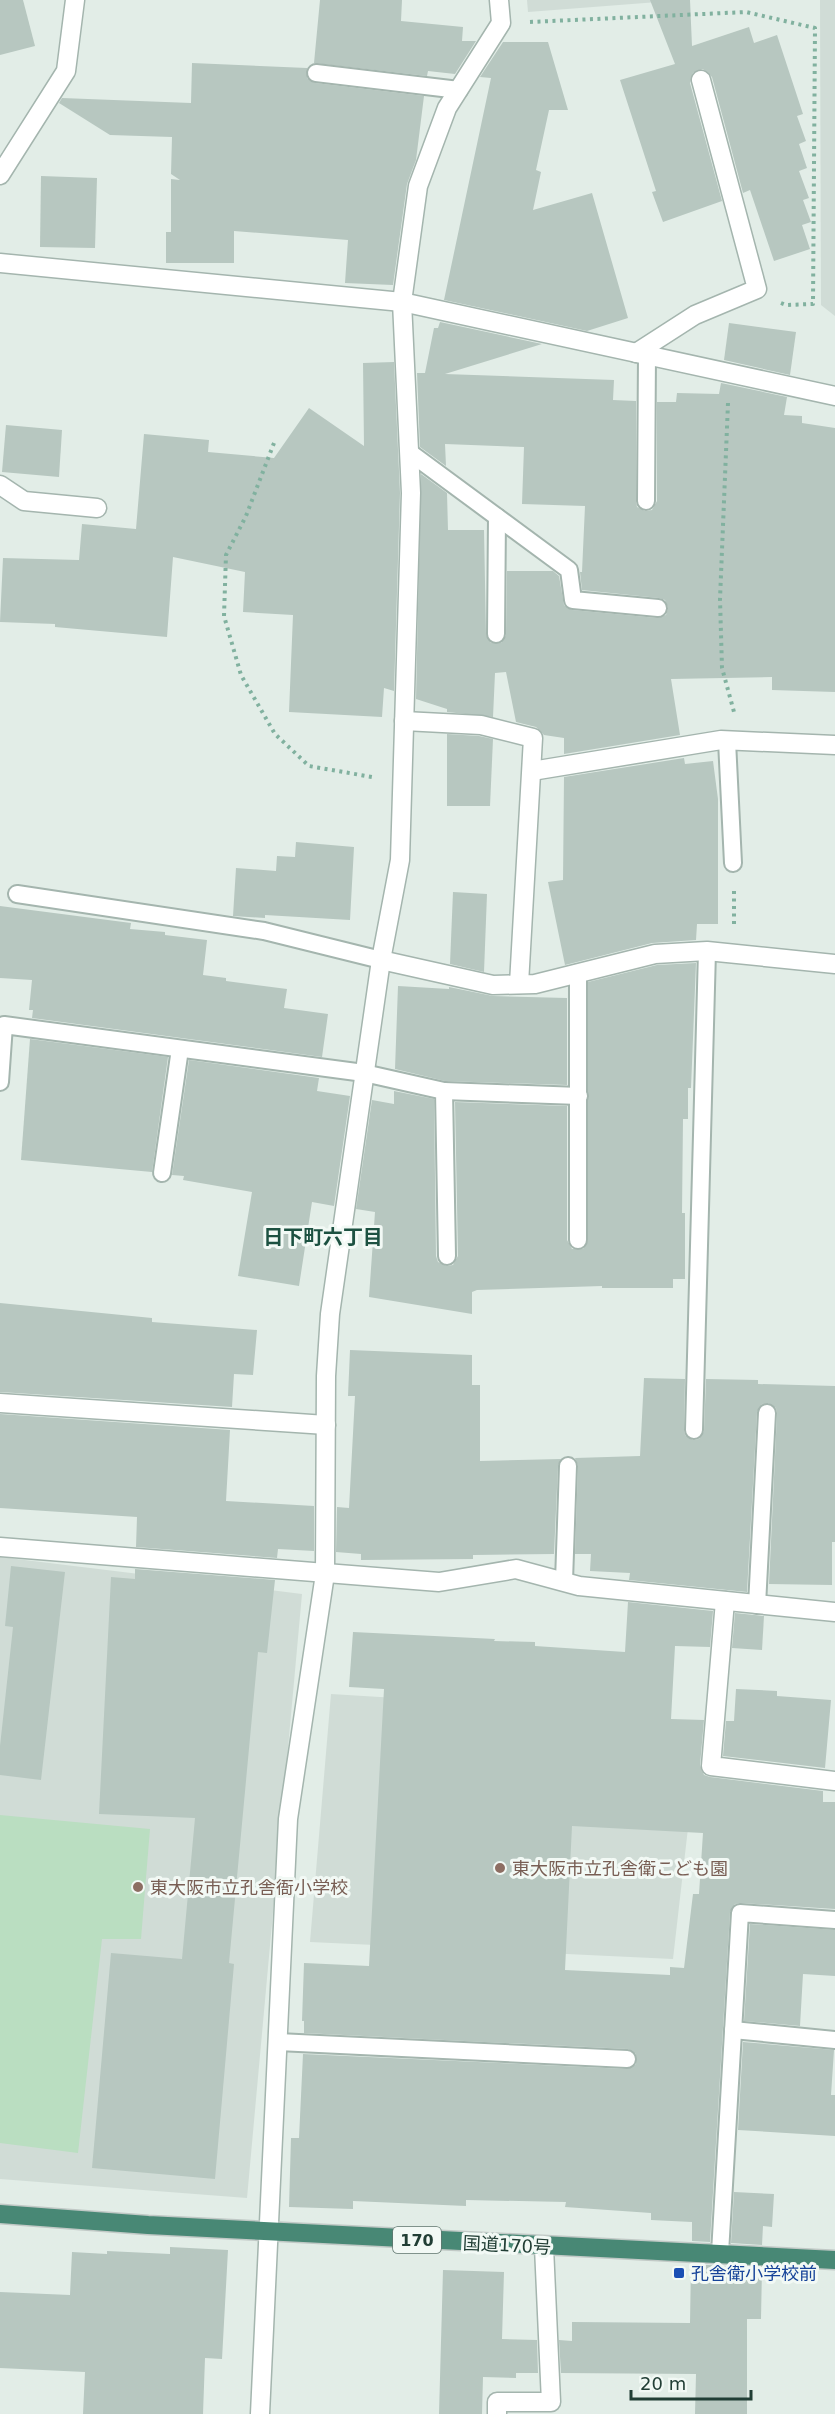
<svg xmlns="http://www.w3.org/2000/svg" width="835" height="2414" viewBox="0 0 835 2414" font-family="'DejaVu Sans','Noto Sans JP',sans-serif">
	<rect width="100%" height="100%" fill="#e2ede7"/>
	<g fill="#d0dcd6">
		<path d="M527 0H684L528 12Z"/>
		<path d="M820 0H835V316L821 305Z"/>
		<path d="M0 1557 302 1594 247 2198 0 2179Z"/>
		<path d="M331 1694 606 1711 692 1793 673 1959 310 1942Z"/>
	</g>
	<path fill="#badec1" d="M0 1815 150 1829 141 1939H102L78 2153 0 2143Z"/>
	<g fill="#b7c7c0" fill-rule="evenodd">
		<path d="M0 0H23L35 46 0 55Z"/>
		<path d="M320 0H402L401 21 463 27 462 41H476L455 74 428 71 427 76 314 63Z"/>
		<path d="M650 0H690L692 46 749 27 754 43 777 35 803 114 797 116 806 141 799 144 807 168 799 171 809 198 803 200 811 222 802 225 810 249 774 261 750 190 743 193 712 77 703 69 693 73 690 83 722 201 663 222 652 192 656 191 620 80 675 64Z"/>
		<path d="M503 42H548L568 110H549L536 170 541 172 533 210 592 193 628 318 587 331 444 300 491 78 480 77Z"/>
		<path d="M192 63 307 68V78L315 83 424 96 416 160 407 184 393 285 345 283 348 240 234 231V263H166V232H171V179L180 180 171 174 172 137 110 135 59 103 62 98 191 103Z"/>
		<path d="M41 176 97 178 95 248 40 247Z"/>
		<path d="M440 322 542 344 445 374 614 380 613 400 636 401V501L637 507 645 511 652 510 657 501V402H676L677 393 719 394 721 383 787 397 784 415 802 416V423L835 428V692L772 690V677L671 679 680 735 564 754V738L544 735 536 727 516 722 506 672 495 673 493 717 447 712V709L416 699 421 474 447 493 448 530H484L486 634 491 643H501L506 635 507 571H553L559 576 564 605 572 610 657 618 666 615 668 608 665 600 659 598 582 590 580 572H582L585 506 522 504 524 447 445 444 446 466 420 447 417 373H425L434 328H438Z"/>
		<path d="M729 323 796 332 790 375 724 360Z"/>
		<path d="M394 362 400 493 394 691 384 688 382 717 289 712 293 615 243 612 245 572 173 557 167 637 55 627V624L0 622 3 558 79 560 82 524 136 529 144 434 209 440 208 452 274 458 309 408 364 446 363 363Z"/>
		<path d="M6 425 62 430 59 477 2 472Z"/>
		<path d="M447 734 479 736 493 739 490 806H447Z"/>
		<path d="M684 758 685 764 713 761 718 799V924H697L696 940 652 943 565 965 548 882 563 880 564 777Z"/>
		<path d="M296 842 354 847 350 920 265 915V918L233 916 236 868 276 871 277 856 295 857Z"/>
		<path d="M453 892 487 894 484 972 450 964Z"/>
		<path d="M0 906 131 923 130 929 165 932V935L207 940 203 975 226 978V981L287 989 284 1008 328 1014 322 1057 32 1018 33 1010H29L32 980 0 978Z"/>
		<path d="M696 963 691 1088H688V1119H683L682 1213H685V1279H673V1288H602V1286L477 1290 472 1292V1314L369 1297 375 1212 356 1209 372 1100 394 1104V1091L434 1099 436 1256 438 1262 447 1266 453 1265 458 1256 455 1102 567 1106V1240L572 1249H583L588 1240V982L657 965Z"/>
		<path d="M398 986 449 989V987L493 996 567 998V1085L445 1081 395 1069Z"/>
		<path d="M30 1039 168 1057 152 1172 21 1160Z"/>
		<path d="M189 1060 319 1078 317 1091 350 1096 334 1206 312 1202 299 1286 238 1276 252 1192 183 1180 184 1176 172 1175Z"/>
		<path d="M0 1303 152 1318V1322L257 1330 253 1375 234 1374 232 1407 0 1392Z"/>
		<path d="M350 1350 472 1355V1385H480V1461L561 1459 558 1466 554 1554 473 1555V1559L361 1560V1554L336 1552 337 1507 349 1508 355 1396H348Z"/>
		<path d="M644 1378 685 1379 684 1430 685 1435 693 1440 699 1439 704 1431 706 1379 758 1380V1384L835 1386V1542H832V1585L769 1584 777 1414 776 1408 768 1403 762 1404 757 1412 747 1592 629 1580 630 1573 590 1571 591 1554H575L578 1466 575 1458 640 1456Z"/>
		<path d="M0 1414 230 1430 226 1501 314 1506V1551L278 1549 277 1558 136 1547 137 1517 0 1508Z"/>
		<path d="M11 1566 65 1572 41 1780 0 1775V1746L13 1627 5 1626Z"/>
		<path d="M135 1569 275 1580 267 1653 258 1652 229 1963 234 1964 215 2179 92 2168 111 1953 182 1959 195 1818 99 1814 111 1577 135 1579Z"/>
		<path d="M628 1602 713 1611 710 1647 675 1646 671 1719 704 1720 700 1765 704 1775 710 1777 823 1791V1802H835V1909L741 1903 735 1904 730 1912 710 2242 692 2241V2222L651 2220V2213L565 2207 566 2202 466 2200V2206L353 2201V2209L289 2207 291 2138H299L303 2054 626 2069 636 2064V2054L628 2049 304 2033V2021H302L304 1963 369 1966 384 1689 349 1687 353 1632 495 1639 494 1641 535 1642V1646L625 1652ZM572 1826 703 1833 699 1894H693L684 1968 670 1967V1975L565 1970Z"/>
		<path d="M735 1613 764 1616 762 1650 732 1648Z"/>
		<path d="M736 1689 777 1691V1696L831 1700 825 1768 723 1756 726 1721H734Z"/>
		<path d="M750 1924 835 1930V1976L803 1974 800 2026 744 2021Z"/>
		<path d="M743 2042 834 2050 831 2095H835V2136L738 2130Z"/>
		<path d="M734 2192 774 2194 772 2227 763 2226 762 2245 731 2243Z"/>
		<path d="M170 2247 228 2250 222 2359 205 2358 203 2414H83L85 2372 0 2368V2292L70 2295 72 2252 107 2254V2251L170 2254Z"/>
		<path d="M691 2264 762 2268 761 2319H747V2414H695L696 2374 561 2373 559 2340 572 2341V2322L690 2323Z"/>
		<path d="M443 2270 504 2272 502 2339 537 2340 538 2373H516V2378L483 2377 482 2414H439Z"/>
	</g>
	<g fill="none" stroke-linecap="round" stroke-linejoin="round">
		<g stroke="#a4b5ae" stroke-width="20">
			<g id="service">
				<path d="M316 73 459 90"/>
				<path d="M409 452 569 570 573 600 658 608"/>
				<path d="M646 501 647 355"/>
				<path d="M496 634 497 517"/>
				<path d="M727 741 733 863"/>
				<path d="M17 894 264 931 381 960"/>
				<path d="M578 973V1240"/>
				<path d="M0 1082 4 1025 364 1073 444 1091 447 1256"/>
				<path d="M444 1091 579 1096"/>
				<path d="M162 1173 180 1049"/>
				<path d="M694 1430 707 951"/>
				<path d="M564 1581 568 1466"/>
				<path d="M757 1605 767 1413"/>
				<path d="M733 2030 835 2040"/>
				<path d="M278 2042 627 2059"/>
				<path d="M720 2253 740 1913 835 1920"/>
			</g>
		</g>
		<g stroke="#a4b5ae" stroke-width="21">
			<g id="minor">
				<path d="M0 175 66 71 75 0"/>
				<path d="M0 263 402 302 835 396"/>
				<path d="M636 353 695 315 757 289 701 80"/>
				<path d="M0 485 24 501 97 508"/>
				<path d="M404 721 481 725 533 738 519 984"/>
				<path d="M532 771 721 740 835 745"/>
				<path d="M381 960 493 985 535 984 655 954 707 951 835 964"/>
				<path d="M0 1403 326 1425"/>
				<path d="M0 1547 439 1582 516 1569 579 1586 835 1612"/>
				<path d="M725 1601 711 1766 835 1781"/>
				<path d="M260 2414 288 1819 325 1574 326 1376 330 1314 381 960 400 860 411 493 402 302 418 186 447 108 501 23 499 0"/>
				<path d="M497 2414V2402H551L544 2247"/>
			</g>
		</g>
		<g stroke="#c1c9c6" stroke-width="21">
			<path id="trunk" d="M0 2214 148 2225 835 2260"/>
		</g>
		<g stroke="#81b19f" stroke-width="4" stroke-dasharray="3 4.5" stroke-linecap="butt">
			<path d="M530 22 746 12 815 28 813 304 786 305 781 303"/>
			<path d="M728 403 720 599 722 668 734 712"/>
			<path d="M274 443 246 516 226 555 224 616 241 675 275 734 309 766 372 777"/>
			<path d="M734 891V925"/>
		</g>
		<use href="#service" stroke="#fff" stroke-width="16"/>
		<use href="#minor" stroke="#fff" stroke-width="18"/>
		<use href="#trunk" stroke="#488875" stroke-width="18"/>
	</g>
	<g fill="#8d6e63" stroke="#f2f9f5" stroke-width="2">
		<circle cx="500" cy="1868" r="6"/>
		<circle cx="138" cy="1887" r="6"/>
	</g>
	<rect fill="#1a4fb4" stroke="#f2f9f5" stroke-width="2" x="673" y="2267" width="12" height="12" rx="3"/>
	<g text-anchor="middle" dominant-baseline="central" stroke-width="6" stroke-linejoin="round" paint-order="stroke">
		<rect fill="#f2f9f5" stroke="#60766f" stroke-width="1.5" x="393" y="2227" width="48" height="26" rx="4.5"/>
		<g font-size="16" font-weight="bold" fill="#213e35">
			<text x="417" y="2240">170</text>
		</g>
		<g font-size="18" fill="#785e54" stroke="#f2f9f5" text-anchor="start">
			<text x="512" y="1868">東大阪市立孔舎衛こども園</text>
			<text x="150" y="1887">東大阪市立孔舎衙小学校</text>
		</g>
		<g font-size="18" fill="#213e35" stroke="#f2f9f5">
			<text transform="translate(507 2245) rotate(3)">国道170号</text>
		</g>
		<g font-size="18" fill="#164399" stroke="#f2f9f5" text-anchor="start">
			<text x="691" y="2273">孔舎衛小学校前</text>
		</g>
		<g font-size="20" font-weight="bold" fill="#1c5141" stroke="#f2f9f5">
			<text x="323" y="1237">日下町六丁目</text>
		</g>
	</g>
	<path d="M631 2390v9h120v-9" fill="none" stroke="#213e35" stroke-width="3"/>
	<text x="640" y="2390" font-size="18" fill="#213e35" stroke="#f2f9f5" stroke-width="4.5" paint-order="stroke">20 m</text>
</svg>
